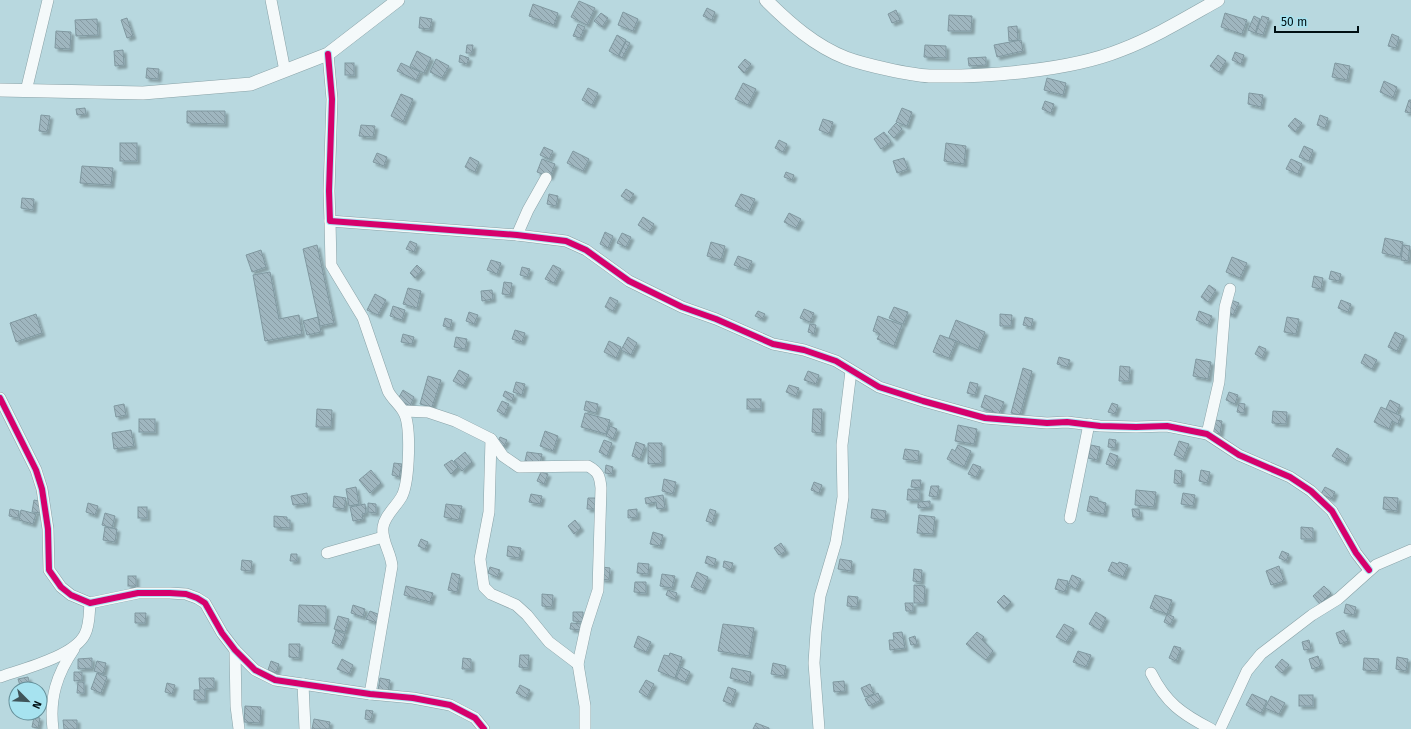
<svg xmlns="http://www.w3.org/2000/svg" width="1411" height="729" viewBox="0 0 1411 729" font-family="'Fira Sans',sans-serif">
	<defs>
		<pattern id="building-back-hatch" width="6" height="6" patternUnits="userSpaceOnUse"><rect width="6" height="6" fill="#9fb6bf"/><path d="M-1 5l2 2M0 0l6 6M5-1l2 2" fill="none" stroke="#879ba3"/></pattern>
		<filter id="shadow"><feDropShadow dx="3" dy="3" stdDeviation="1" flood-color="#0004"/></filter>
	</defs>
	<rect width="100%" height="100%" fill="#b8d8df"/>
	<g fill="url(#building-back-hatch)" stroke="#8098a0" filter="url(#shadow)">
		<path d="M579 1 595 8 587 25 571 17Z"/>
		<path d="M533 4 558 13 554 25 529 16Z"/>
		<path d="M707 8 715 12 712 20 703 16Z"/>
		<path d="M896 10 900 20 892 23 888 14Z"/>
		<path d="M623 12 638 19 633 31 618 25Z"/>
		<path d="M601 13 608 18 602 27 594 21Z"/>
		<path d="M1225 13 1247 20 1242 34 1221 27Z"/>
		<path d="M949 15 972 16 971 31H948Z"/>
		<path d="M1254 16 1260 19 1255 33 1248 30Z"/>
		<path d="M1262 16 1269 18 1263 35 1256 33Z"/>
		<path d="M420 17 432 19 430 29 419 28Z"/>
		<path d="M127 18 133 36 127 38 121 20Z"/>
		<path d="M97 19 98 35 76 36 75 20Z"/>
		<path d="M578 24 585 27 580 38 573 36Z"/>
		<path d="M1017 26 1018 40 1009 41 1008 27Z"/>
		<path d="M56 31 71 32 70 49 55 48Z"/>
		<path d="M1392 34 1399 37 1396 48 1388 46Z"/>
		<path d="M617 35 626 40 618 56 609 51Z"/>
		<path d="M1021 40 1023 51 997 57 994 45Z"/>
		<path d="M626 41 630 43 622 58 619 56Z"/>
		<path d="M467 45H473L472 53H466Z"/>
		<path d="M925 45 946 46V58L924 57Z"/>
		<path d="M123 50 124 65 115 66 114 51Z"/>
		<path d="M417 51 431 58 424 73 410 66Z"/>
		<path d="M1235 52 1244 55 1241 64 1232 60Z"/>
		<path d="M460 55 469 58 467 64 459 62Z"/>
		<path d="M1218 55 1226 61 1219 72 1210 66Z"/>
		<path d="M986 57V65L969 66 968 58Z"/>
		<path d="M436 59 449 66 442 78 430 72Z"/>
		<path d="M745 59 751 64 744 73 738 67Z"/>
		<rect x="345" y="63" width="9" height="12"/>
		<path d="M401 63 420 72 416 80 397 71Z"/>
		<path d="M1335 63 1350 66 1347 80 1332 77Z"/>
		<path d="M147 68 159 69 158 79 146 78Z"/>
		<path d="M1047 78 1066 83 1063 95 1044 90Z"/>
		<path d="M1384 81 1397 87 1393 98 1380 92Z"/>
		<path d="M743 83 756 89 748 105 735 99Z"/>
		<path d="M588 88 598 93 592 105 582 100Z"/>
		<path d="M1249 93 1263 95 1261 107 1248 104Z"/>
		<path d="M401 94 413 99 403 122 391 116Z"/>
		<path d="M1409 100H1411V113L1405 112Z"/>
		<path d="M1045 101 1054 104 1051 113 1042 109Z"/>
		<path d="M85 108 86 114 77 115 76 109Z"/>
		<path d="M902 108 912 112 907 126 896 122Z"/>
		<path d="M187 111H225V124L187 123Z"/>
		<path d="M41 115 50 116 47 132 39 131Z"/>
		<path d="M1320 115 1328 118 1325 128 1317 125Z"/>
		<path d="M1295 118 1302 123 1295 132 1288 126Z"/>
		<path d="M823 119 833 122 829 134 819 130Z"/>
		<path d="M896 123 902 129 894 138 888 132Z"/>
		<path d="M361 125 375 126 373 137 359 136Z"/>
		<path d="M884 132 891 142 881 149 874 139Z"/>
		<path d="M779 140 787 144 783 152 775 148Z"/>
		<rect x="120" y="143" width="17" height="18"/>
		<path d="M946 143 966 146 964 164 944 161Z"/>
		<path d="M1304 146 1313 150 1309 161 1299 157Z"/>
		<path d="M544 147 553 151 549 159 540 155Z"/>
		<path d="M573 151 589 159 583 171 567 163Z"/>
		<path d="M377 153 387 157 384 166 373 162Z"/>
		<path d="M470 157 479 162 475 172 465 167Z"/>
		<path d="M904 158 908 169 897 173 893 161Z"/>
		<path d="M542 159 555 164 550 177 537 172Z"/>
		<path d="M1291 159 1302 164 1298 174 1286 169Z"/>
		<path d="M82 166 113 168 111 185 80 183Z"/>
		<path d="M786 172 794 175 792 180 784 177Z"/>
		<path d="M626 189 634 194 629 201 621 196Z"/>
		<path d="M549 194 558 196 556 206 547 204Z"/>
		<path d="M741 194 755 199 749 212 735 206Z"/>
		<path d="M22 198 34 199 33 210 21 208Z"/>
		<path d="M789 213 801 219 796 228 784 222Z"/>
		<path d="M643 217 654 224 649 232 638 225Z"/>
		<path d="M605 232 613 236 608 248 600 244Z"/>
		<path d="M622 233 631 237 626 247 617 243Z"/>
		<path d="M1385 238 1403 242 1400 257 1382 253Z"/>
		<path d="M410 241 417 244 414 252 406 249Z"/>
		<path d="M711 242 725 246 721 260 707 256Z"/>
		<path d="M317 245 334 323 320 326 303 249Z"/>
		<path d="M1403 245 1410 246 1408 261 1401 260Z"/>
		<path d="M261 250 266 267 252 272 246 255Z"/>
		<path d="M738 256 752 261 748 270 734 265Z"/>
		<path d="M1232 257 1247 263 1240 278 1226 272Z"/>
		<path d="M491 260 501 263 497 274 487 270Z"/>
		<path d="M417 265 422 270 415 278 410 273Z"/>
		<path d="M553 265 561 269 554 283 545 279Z"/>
		<path d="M522 267 530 269 527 277 520 275Z"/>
		<path d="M1331 271 1341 274 1339 281 1329 279Z"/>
		<path d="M270 272 279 319 299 315 302 334 265 341 253 275Z"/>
		<path d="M1314 276 1323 278 1321 289 1312 287Z"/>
		<path d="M504 282 512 283 510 295 502 294Z"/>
		<path d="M1209 285 1216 290 1208 302 1201 297Z"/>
		<path d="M408 288 421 291 417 308 403 304Z"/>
		<path d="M492 290 493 299 482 301 481 291Z"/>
		<path d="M375 294 386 300 378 315 367 310Z"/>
		<path d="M610 297 618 301 613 311 605 307Z"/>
		<path d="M1231 300 1239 303 1233 315 1225 312Z"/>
		<path d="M1341 300 1351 304 1348 312 1338 308Z"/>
		<path d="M393 306 405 310 402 320 390 316Z"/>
		<path d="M894 307 908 312 903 324 889 318Z"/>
		<path d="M804 309 814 313 810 322 800 318Z"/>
		<path d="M758 311 765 314 762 319 755 316Z"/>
		<path d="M1199 311 1212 316 1208 325 1196 320Z"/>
		<path d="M469 312 478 315 474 324 466 321Z"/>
		<path d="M36 314 42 333 16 342 10 323Z"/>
		<path d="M1000 314 1012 315 1011 326H1000Z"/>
		<path d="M878 316 902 325 894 346 877 339 880 334 873 331Z"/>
		<path d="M318 317 321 332 307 335 303 321Z"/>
		<path d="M1025 317 1033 319 1031 327 1023 325Z"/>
		<path d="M1287 317 1299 319 1296 334 1284 332Z"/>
		<path d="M445 318 452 320 450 328 443 326Z"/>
		<path d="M956 320 985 332 978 350 949 338Z"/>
		<path d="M810 324 816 325 814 334 808 332Z"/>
		<path d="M515 330 525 333 522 342 512 339Z"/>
		<path d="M1395 332 1404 336 1397 351 1388 347Z"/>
		<path d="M403 334 414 337 412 344 401 342Z"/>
		<path d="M940 335 956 341 949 358 933 352Z"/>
		<path d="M456 337 467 339 465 349 454 347Z"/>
		<path d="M628 337 637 343 631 355 621 350Z"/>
		<path d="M609 341 621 347 616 358 604 352Z"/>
		<path d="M1259 346 1266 349 1262 358 1255 354Z"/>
		<path d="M1365 354 1377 360 1372 369 1361 363Z"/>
		<path d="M1059 357 1070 360 1067 367 1057 364Z"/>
		<path d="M1196 359 1211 362 1208 379 1193 376Z"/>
		<path d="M1120 366 1130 367 1129 381H1119Z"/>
		<path d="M1023 368 1032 371 1020 415 1011 413Z"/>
		<path d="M459 370 469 375 463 386 453 381Z"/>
		<path d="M808 371 819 375 816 384 804 380Z"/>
		<path d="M428 376 441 380 432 407 420 404Z"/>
		<path d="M516 382 525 384 522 395 513 392Z"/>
		<path d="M970 382 978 384 975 395 967 393Z"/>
		<path d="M789 385 799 388 796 396 786 392Z"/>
		<path d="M403 390 414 397 410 406 398 399Z"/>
		<path d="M505 391 514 395 512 401 503 396Z"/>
		<path d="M1229 392 1238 395 1235 404 1226 400Z"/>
		<path d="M985 395 1004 402 999 414 981 407Z"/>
		<rect x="747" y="399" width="14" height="10"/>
		<path d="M1390 400 1400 405 1396 414 1386 409Z"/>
		<path d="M502 401 509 404 504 415 497 411Z"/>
		<path d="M586 401 598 404 596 413 584 410Z"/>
		<path d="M1112 403 1118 405 1115 414 1108 412Z"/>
		<path d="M1239 403 1245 404 1244 413 1237 412Z"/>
		<path d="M124 404 126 415 116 417 114 406Z"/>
		<path d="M1381 407 1401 416 1398 424 1392 421 1389 429 1374 422Z"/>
		<path d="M317 409 332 410 331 427H316Z"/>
		<path d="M813 409H822L821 433 812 432Z"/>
		<path d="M1273 411 1287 412 1286 424 1272 423Z"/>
		<path d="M585 413 610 420 606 434 581 427Z"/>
		<rect x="139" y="419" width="16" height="13"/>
		<path d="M1215 420 1222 421 1220 434 1213 433Z"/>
		<path d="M958 425 977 429 974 444 955 441Z"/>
		<path d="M610 426 617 429 613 439 606 436Z"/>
		<path d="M131 430 134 446 114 449 112 433Z"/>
		<path d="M545 431 558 436 553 451 540 446Z"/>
		<path d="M500 437 507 440 504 446 497 443Z"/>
		<path d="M1109 439 1116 440 1115 448 1108 447Z"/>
		<path d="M604 440 612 443 607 456 599 452Z"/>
		<path d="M1179 441 1189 444 1183 459 1174 455Z"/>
		<path d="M636 442 645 445 640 459 632 456Z"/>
		<path d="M648 443H662V463L648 464Z"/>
		<path d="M958 445 971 451 964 467 947 459 952 449 955 451Z"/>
		<path d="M1091 445 1100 447 1097 460 1088 458Z"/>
		<path d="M1337 448 1349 455 1345 463 1332 456Z"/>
		<path d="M905 449 919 451 918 461 903 459Z"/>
		<path d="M465 452 472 462 462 471 454 461Z"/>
		<path d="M527 452 542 454 540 464 525 461Z"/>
		<path d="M1110 453 1118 456 1114 467 1106 464Z"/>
		<path d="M452 460 458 467 451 474 444 465Z"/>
		<path d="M394 463 402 464 399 477 392 475Z"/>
		<path d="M973 464 981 467 976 477 968 474Z"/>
		<path d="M606 465 613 467 612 474 605 473Z"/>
		<path d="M371 470 381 483 370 493 359 480Z"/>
		<path d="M1175 470 1182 471 1181 484 1174 483Z"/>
		<path d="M1201 470 1210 472 1207 483 1199 481Z"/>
		<path d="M541 472 548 474 544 484 537 481Z"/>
		<path d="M664 479 676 482 673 494 662 491Z"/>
		<path d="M912 480H921L920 488 911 487Z"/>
		<path d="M814 482 822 485 819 493 811 490Z"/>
		<path d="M931 486H939L937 497 929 496Z"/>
		<path d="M356 487 359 504 349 506 346 489Z"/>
		<path d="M1325 487 1335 492 1332 499 1321 494Z"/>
		<path d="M908 489 920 490V500H907Z"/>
		<path d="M1136 490 1156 492 1154 507 1135 505Z"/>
		<path d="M307 493 308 503 293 505 291 496Z"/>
		<path d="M1183 493 1195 495 1193 506 1181 504Z"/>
		<path d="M531 494 542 496 540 504 529 502Z"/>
		<path d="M663 495 665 508 657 509 656 502 646 504 645 498Z"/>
		<path d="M334 496 346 498 344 509 333 507Z"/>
		<path d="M1090 496 1098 498V501L1106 503 1104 514 1087 511Z"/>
		<path d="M1384 497 1398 498 1397 511 1383 509Z"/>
		<path d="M588 498H596L595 509H587Z"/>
		<path d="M34 500 43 502 41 513 32 512Z"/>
		<path d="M930 501V507L918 508V502Z"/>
		<path d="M88 503 98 506 95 515 86 512Z"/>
		<path d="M368 503 376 504V513L368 512Z"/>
		<path d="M365 504 366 513 362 514 363 519 353 521 350 507Z"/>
		<path d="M446 504 462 506 459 520 444 517Z"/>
		<rect x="138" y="507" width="9" height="11"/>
		<path d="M10 509 19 511 18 518 9 516Z"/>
		<path d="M637 509V517L628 518V510Z"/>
		<path d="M710 509 716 511 712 523 706 521Z"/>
		<path d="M872 509 886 511 885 520 871 518Z"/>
		<path d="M1132 509H1139L1140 517H1133Z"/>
		<path d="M21 510 36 514 33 524 19 520Z"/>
		<path d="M105 513 115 516 112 528 102 525Z"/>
		<path d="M919 515 935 517 933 534 917 533Z"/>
		<path d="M274 516 287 517V520H290V528L274 527Z"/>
		<path d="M575 520 581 528 574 534 568 526Z"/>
		<path d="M105 527 117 529 115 542 103 540Z"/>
		<path d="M1301 527 1313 528V539H1301Z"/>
		<path d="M653 532 663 535 660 546 650 544Z"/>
		<path d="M421 539 428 542 425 549 418 546Z"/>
		<path d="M781 543 786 551 779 555 774 548Z"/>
		<path d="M508 546 521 548 519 558 507 556Z"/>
		<path d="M1282 551 1289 554 1286 561 1279 558Z"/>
		<path d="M291 554H297V561H290Z"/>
		<path d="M707 556 716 559 714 566 705 563Z"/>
		<path d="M840 559 852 561 851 571 838 569Z"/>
		<path d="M242 560 252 561 251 571 241 570Z"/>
		<path d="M724 561 733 563 731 570 723 567Z"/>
		<path d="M1112 562 1118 564 1119 562 1128 565 1123 577 1108 571Z"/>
		<path d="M638 563 649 564 648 574 637 573Z"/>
		<path d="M1279 566 1284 581 1271 585 1266 571Z"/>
		<path d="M490 567 500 570 497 577 488 573Z"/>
		<path d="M602 567 610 568 609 580 601 579Z"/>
		<path d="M914 569 922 570 921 582 913 581Z"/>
		<path d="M697 572 708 577 702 591 691 587Z"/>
		<path d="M452 573 460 575 457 592 448 590Z"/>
		<path d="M662 574 675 576 672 588 660 586Z"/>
		<path d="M1072 575 1081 579 1076 589 1068 585Z"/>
		<rect x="128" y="576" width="8" height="10"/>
		<path d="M1058 579 1068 581 1065 592 1055 589Z"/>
		<path d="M635 582H646V593L634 592Z"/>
		<path d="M914 585 925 586 924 603H914Z"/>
		<path d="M406 586 433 593 430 602 404 595Z"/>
		<path d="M1324 586 1331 593 1320 604 1313 596Z"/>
		<path d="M668 590 677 593 675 599 666 595Z"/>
		<path d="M542 594 553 595 552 607 542 606Z"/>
		<path d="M1004 595 1011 602 1004 609 997 602Z"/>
		<path d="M1155 595 1172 600 1167 614 1150 608Z"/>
		<path d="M848 596 858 597 857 607 847 606Z"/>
		<path d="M905 603H913V611H906Z"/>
		<path d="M1346 604 1356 607 1354 615 1344 613Z"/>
		<path d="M299 605 326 606V623L298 622Z"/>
		<path d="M353 605 365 609 363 617 351 613Z"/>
		<path d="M370 611 380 615 377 623 366 619Z"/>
		<path d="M573 612H583V622L573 621Z"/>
		<path d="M1096 612 1106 618 1100 630 1089 624Z"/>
		<path d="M135 613H146L145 623H135Z"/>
		<path d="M1167 614 1174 617 1170 625 1164 622Z"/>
		<path d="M338 616 349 619 345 632 334 629Z"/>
		<path d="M571 623 582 624V630L570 629Z"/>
		<path d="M723 624 754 628 749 656 718 651Z"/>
		<path d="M1064 624 1074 629 1066 642 1056 637Z"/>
		<path d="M336 630 345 634 340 646 332 643Z"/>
		<path d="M1344 630 1348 641 1340 644 1336 633Z"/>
		<path d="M902 632 905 648 890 650 889 640H894L893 633Z"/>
		<path d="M977 632 984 637 982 639 993 651 986 660 966 644Z"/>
		<path d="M638 636 651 642 646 652 634 647Z"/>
		<path d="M915 636 917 644 911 645 909 638Z"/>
		<path d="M1309 640 1311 649 1304 650 1302 642Z"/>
		<path d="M289 644H300L299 658 289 657Z"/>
		<path d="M1174 646 1181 648 1176 661 1169 658Z"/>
		<path d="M1078 651 1091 655 1086 667 1073 662Z"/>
		<path d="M670 653 682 657 675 678 658 671 664 655 669 656Z"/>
		<path d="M520 655H529L528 668 519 667Z"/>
		<path d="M1318 656 1321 666 1312 669 1309 659Z"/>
		<path d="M1397 657 1408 659 1406 671 1396 669Z"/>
		<path d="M92 658V668L78 669V659Z"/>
		<path d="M463 658 471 659V669H462Z"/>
		<path d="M1364 658 1379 659 1378 671 1363 670Z"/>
		<path d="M342 659 353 665 349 674 337 669Z"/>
		<path d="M1282 659 1289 665 1282 673 1275 667Z"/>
		<path d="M97 661 106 663 103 674 94 671Z"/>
		<path d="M271 661 279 664 276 673 268 670Z"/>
		<path d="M773 663 786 666 784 676 771 674Z"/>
		<path d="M681 667 690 672 685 682 676 678Z"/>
		<path d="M732 668 751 672 749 683 730 678Z"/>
		<path d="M74 672H82V680L74 681Z"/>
		<path d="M97 673 107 677 101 693 91 689Z"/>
		<path d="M28 677 31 689H21L18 679Z"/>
		<path d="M199 678H214V688L205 689V700H194V690H200Z"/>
		<path d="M380 678 390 680 388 692 378 691Z"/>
		<path d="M646 680 654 684 647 697 639 692Z"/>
		<path d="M844 681 845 691 834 692 833 682Z"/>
		<path d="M78 682H84V693H77Z"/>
		<path d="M167 683 175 685 172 694 165 692Z"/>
		<path d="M870 684 874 694 865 697 861 688Z"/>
		<path d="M520 685 530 690 526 698 516 693Z"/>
		<path d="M728 687 736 690 731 704 723 701Z"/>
		<path d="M878 693 881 700 869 706 865 699Z"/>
		<path d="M1252 694 1267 701 1261 713 1246 705Z"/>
		<rect x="1299" y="695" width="14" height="11"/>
		<path d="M1271 696 1285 703 1279 714 1265 708Z"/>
		<path d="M245 706 261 707 260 723 244 722Z"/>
		<path d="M366 710 373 711 371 720 365 719Z"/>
		<path d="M34 717 40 718 38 728 32 727Z"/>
		<path d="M314 719 330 722 329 729H312Z"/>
		<path d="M63 720H77V729H64Z"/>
		<path d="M756 723 769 728V729H753Z"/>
	</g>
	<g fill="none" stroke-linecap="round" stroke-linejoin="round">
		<g stroke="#89a2a7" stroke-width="12">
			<g id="minor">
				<path d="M271 0 285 71"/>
				<path d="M328 54 332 99 329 191 330 221 517 235 566 241 586 250 629 281 682 307 716 319 773 344 804 350 836 361 879 387 923 401 985 418 1047 423 1067 422 1100 426 1136 427 1167 426 1207 434 1239 455 1290 477 1311 491 1332 511 1356 553 1369 570"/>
				<path d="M26 91 48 0"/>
				<path d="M330 221 331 265 363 318 388 391C392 399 399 404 403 411 412 424 409 482 402 496 396 507 385 515 383 527 381 541 391 552 392 566L370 694"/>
				<path d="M517 235 528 210 546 178"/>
				<path d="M0 398 36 470 42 489 48 529 49 570 61 587 71 595 90 603 138 593H170L186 594 197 598 205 603 222 633 235 650 255 670 275 680 370 694 413 698 450 705 475 718 484 729"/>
				<path d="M404 411 428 412 455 421 491 439 503 456 519 467 588 466C599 472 600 477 601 488L598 590 586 627 578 664 585 706V729"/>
				<path d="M1207 434 1219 382 1225 307 1230 289"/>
				<path d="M491 439 489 512 480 559 484 587 491 594 516 605 527 615 549 642 578 664"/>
				<path d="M1070 518 1089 424"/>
				<path d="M327 553 383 537"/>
				<path d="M235 650 236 706 239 729"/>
				<path d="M1151 673C1166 703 1182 714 1211 729"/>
				<path d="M0 677C23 669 75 656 85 634 90 624 89 613 90 603"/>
				<path d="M303 684 305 729"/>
				<path d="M53 729C49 698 57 674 74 649"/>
				<path d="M819 729 814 663 816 632 820 596 836 542 843 497 842 445 851 371"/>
				<path d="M1220 729 1247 671 1261 654 1312 615 1338 599 1376 565 1411 550"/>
			</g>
		</g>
		<g stroke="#89a2a7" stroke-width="14">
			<g id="tertiary">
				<path d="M766 0C789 23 815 46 846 58 865 65 910 75 929 76 985 77 1069 71 1121 50 1155 37 1186 18 1218 0"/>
				<path d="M0 90 143 93 251 84 328 54 398 0"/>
			</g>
		</g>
		<use href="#minor" stroke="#f4f9fa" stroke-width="11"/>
		<use href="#tertiary" stroke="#f4f9fa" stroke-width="13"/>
		<g stroke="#a7e3f0" stroke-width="8">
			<g id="cycleway">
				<path d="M328 54 332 99 329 191 330 221 517 235 566 241 586 250 629 281 682 307 716 319 773 344 804 350 836 361 879 387 923 401 985 418 1047 423 1067 422 1100 426 1136 427 1167 426 1207 434 1239 455 1290 477 1311 491 1332 511 1356 553 1369 570"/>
				<path d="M0 398 36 470 42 489 48 529 49 570 61 587 71 595 90 603 138 593H170L186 594 197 598 205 603 222 633 235 650 255 670 275 680 370 694 413 698 450 705 475 718 484 729"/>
			</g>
		</g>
		<use href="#cycleway" stroke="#d6006c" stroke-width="6"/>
	</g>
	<g transform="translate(28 701) rotate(114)"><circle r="19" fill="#a7e3f0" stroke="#648e98"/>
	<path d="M0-3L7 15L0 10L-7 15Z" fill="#40555a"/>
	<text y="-6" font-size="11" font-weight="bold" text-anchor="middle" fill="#000f13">N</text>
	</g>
	<path d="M1275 26v6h83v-6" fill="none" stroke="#000f13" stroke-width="2"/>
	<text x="1281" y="26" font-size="12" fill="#000f13" stroke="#a7e3f0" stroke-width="3" paint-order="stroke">50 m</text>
</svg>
